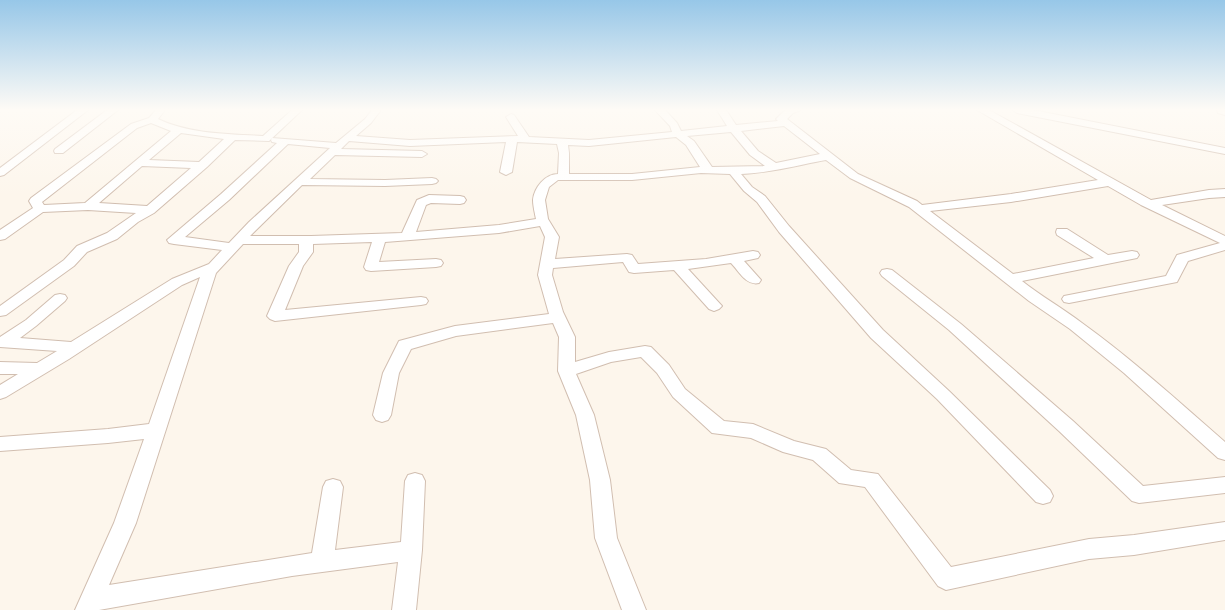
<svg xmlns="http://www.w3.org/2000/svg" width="1225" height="610" viewBox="0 0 1225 610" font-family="Commissioner,sans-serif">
	<rect width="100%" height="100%" fill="#fdf6ec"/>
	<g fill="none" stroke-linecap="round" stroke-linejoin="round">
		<g stroke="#d1beb0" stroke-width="2">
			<g id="street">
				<path d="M77 110H88L4 175 0 176V168Z"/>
				<path d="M107 110H118L63 153H55L54 151 55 149Z"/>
				<path d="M156 110H165L158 119C189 134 228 134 263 136L292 110H302L269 141 235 140 207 167 154 213 138 222 117 239 87 252 74 266 6 315 0 316V306L64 260 77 246 107 233 136 213 88 210 43 212 5 239 0 240V230L33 208 29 201 31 198 131 124 149 118ZM151 123 171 131 85 203 44 205 42 202 137 128ZM181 133 224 139 199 162 149 160ZM142 166 191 168 147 206 99 203Z"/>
				<path d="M372 110H381L371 123 356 136 410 140 518 136 506 117 511 114 514 115 529 137 589 140 672 132 670 126 655 110H665L677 123 681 131 727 126 717 110H726L736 125 778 121 776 119 785 110H801L793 113 787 119 858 174 917 201 922 205 1011 194 1098 180 977 110H989L1151 200 1209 190 1225 189V197L1209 198 1162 205 1225 236V250L1188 261 1177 282 1069 303 1064 302 1062 299 1064 296 1166 276 1177 255 1220 243 1141 205 1108 186 1011 202 930 211 1013 274 1094 258 1057 235 1056 232 1057 229H1067L1108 255 1132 251 1137 252 1139 255 1137 258 1022 281C1041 296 1062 308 1082 323 1132 359 1178 401 1225 442V460L1218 458 1124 373 1070 329 1029 301 909 207 850 178 826 160C798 165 770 173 741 174L752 187 765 196 789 226 883 330 949 391 1050 490 1053 496 1050 502 1043 504 1036 502 937 399 871 338 779 232 757 202 744 191 730 174 701 173 632 180H558L549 187 545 200 548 219 559 237 555 259 627 254 632 255 638 264 706 259 753 251 758 252 760 255 758 258 744 261 761 280 759 283C746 286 739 271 731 263L688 269 722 306 719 309 714 311 709 309 674 270 634 273 629 272 623 262 553 268 552 275 563 312 575 337V362L609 352 645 346 651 347 669 365 685 389 724 421 753 424 794 441 826 449 851 470 878 474 951 567 1089 539 1134 535 1225 522V540L1134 555 1089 559 946 590 938 586 865 487 839 483 813 460 783 452 751 438 712 433 673 397 657 373 641 357 611 362 576 374 594 415 610 480 617 538 646 610H622L595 538 590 480 576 415 558 371 559 337 553 323 456 336 411 349 399 373 391 415 388 420 382 422 376 420 373 415 383 373 399 341 455 326 549 314 538 275 545 237 540 226 499 233 385 242 379 262 436 259 441 260 443 263 441 266 436 267 371 271 366 270 364 267 372 242 313 244V252L303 266 285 310 421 297 426 298 428 301 426 304 421 305 275 321 270 319 267 316 289 266 299 252V244H243L216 273 136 523 109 585 312 553 323 487 326 481 333 479 340 481 343 487 335 550 401 542 405 481 408 475 415 473 422 475 425 481 422 550 416 610H392L398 562 292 576 99 610H75L114 523 144 439 108 443 0 451V437L108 429 149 424 200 277 182 285 69 359 6 397 0 399V385L18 374H0V362L37 363 57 351 0 347V337L26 320 55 295 60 294 65 295 67 298 65 301 36 326 20 338 71 342 172 279 209 264 222 250 174 244 169 243 167 240 221 194 277 143 272 142 271 140 272 138 336 143 365 119ZM784 126 820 154 776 163 758 151 741 131ZM731 132 750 155 765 166 712 167 694 141 687 136ZM676 137 686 145 700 167 632 174H569V153L568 145 589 146ZM349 141 410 146 506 142 500 172 506 175 512 172 517 142 557 144 559 153 558 174C545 174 534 188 533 200 533 206 535 214 536 219L499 225 416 232 426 205 431 203 460 204 464 203 466 200 464 197 460 196 429 195 417 200 402 233 311 236H250L302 185 385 186 432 184 436 183 438 181 436 179 432 178 385 180 310 179 335 155 422 157 427 154 422 151 341 149ZM288 144 330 148 249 222 229 243 185 237 229 200Z"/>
				<path d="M1013 110H1033L1225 148V154L1017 113Z"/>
				<path d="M887 269 892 270 961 324 1073 421 1143 486 1225 477V493L1139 503 1132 501 1059 431 949 330 882 276 880 273 882 270Z"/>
			</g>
		</g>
		<g stroke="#d6c0b0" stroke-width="2">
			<path id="secondary" d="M1217 110H1225V115L1218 113Z"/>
		</g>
		<use href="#street" fill="#fff" fill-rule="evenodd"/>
		<use href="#secondary" fill="#fff" fill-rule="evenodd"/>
	</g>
	<linearGradient id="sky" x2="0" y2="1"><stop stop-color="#97c7e8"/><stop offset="0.56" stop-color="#fefbf6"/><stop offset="1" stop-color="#fefbf6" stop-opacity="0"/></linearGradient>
	<rect width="1225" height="196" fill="url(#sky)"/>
</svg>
